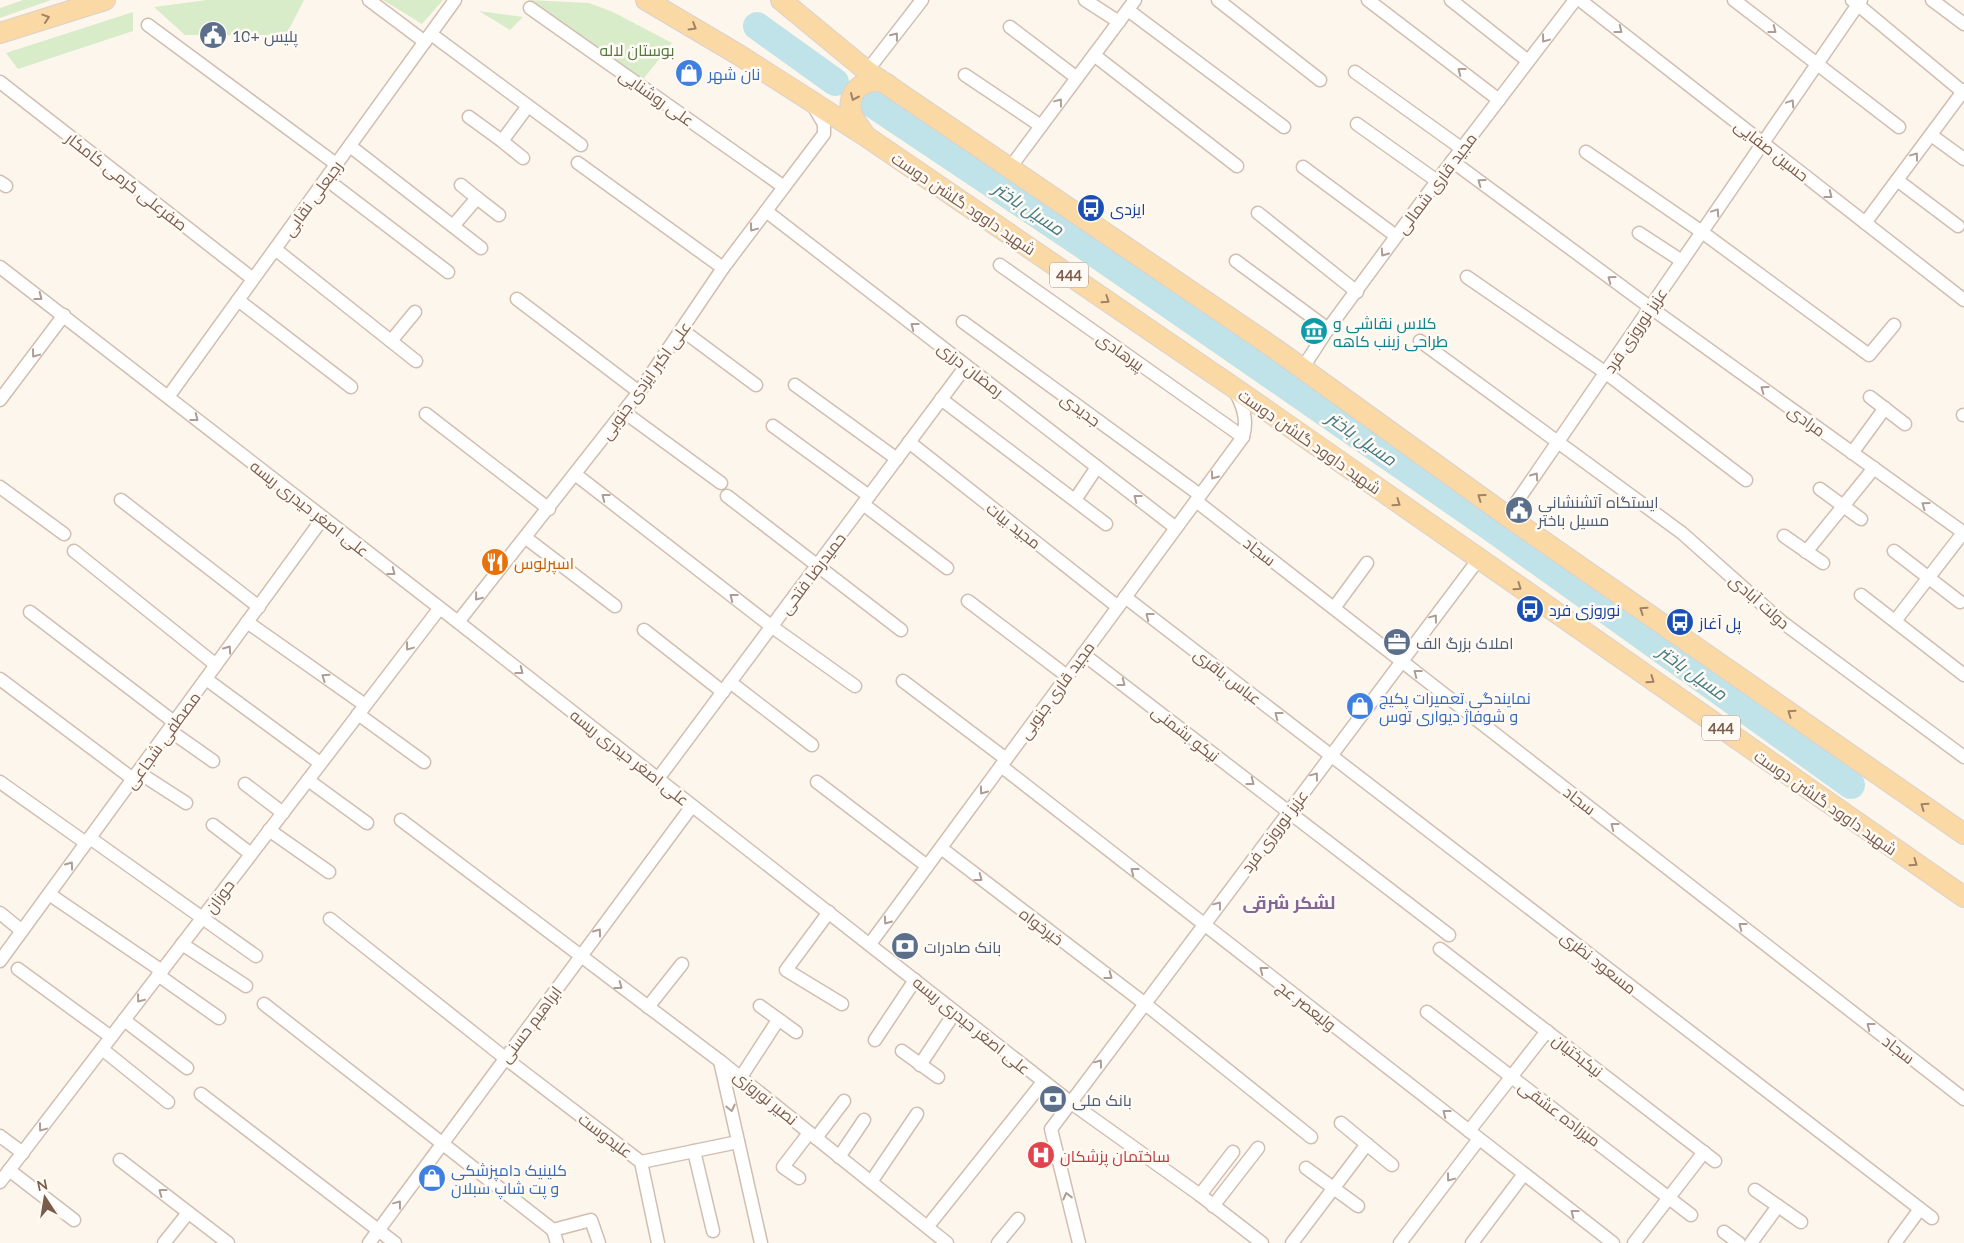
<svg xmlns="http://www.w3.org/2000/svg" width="1964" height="1243" viewBox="0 0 1964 1243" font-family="Lato,Cairo,sans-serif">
	<rect width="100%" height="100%" fill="#fdf6ec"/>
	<g fill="#d8ecc9">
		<path d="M23 0H51L0 18V8Z"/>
		<path d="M207 0H304L286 35H185L154 7Z"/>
		<path d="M383 0H443L422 24Z"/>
		<path d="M528 0 589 3 613 12 672 43 641 82Z"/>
		<path d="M479 11 523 17 510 30Z"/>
		<path d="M133 12V31L18 69 6 53Z"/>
	</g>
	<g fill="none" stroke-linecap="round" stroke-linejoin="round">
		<g stroke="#bfe3e8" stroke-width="28">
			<path d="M757 26 835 82"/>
			<path d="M867 100 1076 240 1489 526 1851 785"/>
		</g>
		<g stroke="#d1beb0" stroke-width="15">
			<g id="minor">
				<path d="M369 0 425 42"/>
				<path d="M1085 0 1119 22"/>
				<path d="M1218 0 1320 80"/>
				<path d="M1368 0 1499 100"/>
				<path d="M1451 0 1528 61"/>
				<path d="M1580 0 1964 300"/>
				<path d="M1734 0 1899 127"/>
				<path d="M1852 0 1964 93"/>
				<path d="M1932 0 1964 24"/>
				<path d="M530 8 784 187"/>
				<path d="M1128 10 1284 127"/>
				<path d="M148 25 336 164"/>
				<path d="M1010 27 1077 78"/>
				<path d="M431 34 581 145"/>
				<path d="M1094 55 1237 166"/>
				<path d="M867 71 922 0"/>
				<path d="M1355 72 1461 148"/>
				<path d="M965 75 1041 126"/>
				<path d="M0 82 253 279"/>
				<path d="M469 117 502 141 528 106"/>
				<path d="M1357 124 1437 181"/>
				<path d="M1931 135 1964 159"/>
				<path d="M502 141 523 158"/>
				<path d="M350 146 481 248"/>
				<path d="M1586 152 1702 232 1869 355 1894 325"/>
				<path d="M1452 161 1651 308 1964 533"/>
				<path d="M578 163 723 268"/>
				<path d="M1303 167 1396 236"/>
				<path d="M1009 169 1135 0"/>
				<path d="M326 179 448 272"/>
				<path d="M1897 180 1958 226"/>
				<path d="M0 182 6 186"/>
				<path d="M477 198 499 215"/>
				<path d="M766 211 1176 528"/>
				<path d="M1258 213 1357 292"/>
				<path d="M1865 223 1964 90"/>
				<path d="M453 226 477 198 461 185"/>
				<path d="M1639 233 1682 261"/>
				<path d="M275 249 416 361"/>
				<path d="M1236 261 1328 329"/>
				<path d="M1000 265 1243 437"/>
				<path d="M0 267 458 622 1070 1102 1200 1195 1262 1243"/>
				<path d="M1467 277 1606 373 1746 480"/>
				<path d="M517 299 639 392"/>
				<path d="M238 300 351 387"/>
				<path d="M963 322 1200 495"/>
				<path d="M682 330 756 385"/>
				<path d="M391 341 415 312"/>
				<path d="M1420 341 1682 533 1782 622 1964 757"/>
				<path d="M1302 369 1328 329 1437 181 1575 0"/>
				<path d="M795 385 897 459"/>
				<path d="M168 397 455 0"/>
				<path d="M1870 397 1905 424"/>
				<path d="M941 399 1106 524"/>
				<path d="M0 400 64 315"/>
				<path d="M624 412 721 483"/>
				<path d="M426 414 549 509"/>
				<path d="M1963 415H1964"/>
				<path d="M773 426 869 496"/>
				<path d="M909 442 1118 607"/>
				<path d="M1852 453 1885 408"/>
				<path d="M575 474 771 626 855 686"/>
				<path d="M0 487 64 534"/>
				<path d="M1820 489 1861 519"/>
				<path d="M727 496 901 630"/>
				<path d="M121 500 259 607"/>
				<path d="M1075 500 1097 467"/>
				<path d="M1196 501 1964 1099"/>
				<path d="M863 504 947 568"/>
				<path d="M1507 516 1861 0"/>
				<path d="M1784 536 1823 563"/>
				<path d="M526 538 615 606"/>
				<path d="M74 551 216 665"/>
				<path d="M1894 551 1960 602"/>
				<path d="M1806 552 1874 468"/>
				<path d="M1861 595 1964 675"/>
				<path d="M1125 597 1932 1218"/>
				<path d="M968 601 1067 676"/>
				<path d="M1334 608 1367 563"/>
				<path d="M30 612 174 722"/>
				<path d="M1895 621 1963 533"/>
				<path d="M247 622 365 705"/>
				<path d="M458 622 639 392 723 268 824 134V124L814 107"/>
				<path d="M644 630 723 692"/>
				<path d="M1083 654 1449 935"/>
				<path d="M0 679 133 779"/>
				<path d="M206 679 320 763"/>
				<path d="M903 681 1006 759"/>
				<path d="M730 682 812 745"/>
				<path d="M358 714 424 762"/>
				<path d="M169 730 213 761"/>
				<path d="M1001 766 1613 1243"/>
				<path d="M138 772 186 803"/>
				<path d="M308 780 367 823"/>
				<path d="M657 780 966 366"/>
				<path d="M0 782 86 843"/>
				<path d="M817 782 927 866"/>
				<path d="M245 784 283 813"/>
				<path d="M401 820 720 1061 947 1243"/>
				<path d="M213 825 251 854"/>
				<path d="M269 830 329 872"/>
				<path d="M90 838 256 956"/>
				<path d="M941 848 1144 1003 1311 1137"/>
				<path d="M49 894 162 971"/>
				<path d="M829 912 786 970 842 1004"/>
				<path d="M0 913 22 931"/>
				<path d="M330 919 505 1058 641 1162 658 1243"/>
				<path d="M182 944 246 986"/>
				<path d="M870 944 1243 437C1248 420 1243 406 1235 391"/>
				<path d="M1440 949 1715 1161"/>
				<path d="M0 961 323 518"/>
				<path d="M18 969 111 1037"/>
				<path d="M158 975 219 1018"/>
				<path d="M264 1004 553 1230 591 1220 599 1243"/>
				<path d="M760 1006 796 1032"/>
				<path d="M648 1007 682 964"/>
				<path d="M1427 1012 1691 1215"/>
				<path d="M124 1020 187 1068"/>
				<path d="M875 1040 915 980"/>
				<path d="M102 1049 168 1102"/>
				<path d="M902 1051 938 1077"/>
				<path d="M720 1061 761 1243"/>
				<path d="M920 1065 955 1012"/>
				<path d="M741 1077 778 1020"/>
				<path d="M201 1094 395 1243"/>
				<path d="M1341 1123 1392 1165"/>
				<path d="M1469 1131 1547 1031"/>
				<path d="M0 1136 23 1153"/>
				<path d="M816 1138 844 1101"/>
				<path d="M694 1151 713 1231"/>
				<path d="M839 1157 864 1120"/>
				<path d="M120 1160 228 1243"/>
				<path d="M641 1162 738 1142"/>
				<path d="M1306 1168 1358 1206"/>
				<path d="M9 1170 74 1220"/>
				<path d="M799 1178 783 1167 809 1133"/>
				<path d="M0 1182 439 609"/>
				<path d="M871 1182 917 1114"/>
				<path d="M1200 1195 1233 1152"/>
				<path d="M1213 1206 1258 1148"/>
				<path d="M1778 1206 1801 1222"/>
				<path d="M932 1221 1043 1082"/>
				<path d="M553 1230 557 1243"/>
				<path d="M1724 1232 1739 1243"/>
				<path d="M164 1243 188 1213"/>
				<path d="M369 1243 692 806"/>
				<path d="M998 1243 1018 1219"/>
				<path d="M1079 1243 1051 1129 1478 560"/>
				<path d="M1292 1243 1367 1144"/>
				<path d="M1400 1243 1479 1139"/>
				<path d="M1472 1243 1524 1174"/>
				<path d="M1634 1243 1704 1152"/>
				<path d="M1751 1243 1778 1206 1755 1190"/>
				<path d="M1895 1243 1920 1209"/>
			</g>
		</g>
		<g stroke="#dad1cd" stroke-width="22">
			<g id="primary">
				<path d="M646 0 739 55 864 135 1233 387 1964 897"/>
				<path d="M781 0 867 71 1274 348 1507 516 1964 834"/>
				<path d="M0 33 105 0"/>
				<path d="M864 134C860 127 852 119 851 110 847 89 869 75 887 84"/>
			</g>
		</g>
		<use href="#minor" stroke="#fff" stroke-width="12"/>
		<use href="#primary" stroke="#fbd9a5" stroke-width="20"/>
	</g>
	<defs><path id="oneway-chevron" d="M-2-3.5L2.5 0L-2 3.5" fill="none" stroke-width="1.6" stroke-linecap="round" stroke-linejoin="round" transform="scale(1.25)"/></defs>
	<g stroke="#a18267">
		<use href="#oneway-chevron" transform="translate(46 18) rotate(-18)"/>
		<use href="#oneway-chevron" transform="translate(693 27) rotate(31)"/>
		<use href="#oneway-chevron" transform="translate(854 97) rotate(114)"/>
		<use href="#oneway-chevron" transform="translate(1106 300) rotate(34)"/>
		<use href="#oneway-chevron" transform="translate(1481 497) rotate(-144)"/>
		<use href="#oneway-chevron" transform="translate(1397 503) rotate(35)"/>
		<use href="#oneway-chevron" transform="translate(1518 587) rotate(35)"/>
		<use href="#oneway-chevron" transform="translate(1643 610) rotate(-145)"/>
		<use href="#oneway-chevron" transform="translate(1651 680) rotate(35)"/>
		<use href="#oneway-chevron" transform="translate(1791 713) rotate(-145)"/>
		<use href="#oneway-chevron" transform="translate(1924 806) rotate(-145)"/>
		<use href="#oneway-chevron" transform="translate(1914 863) rotate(35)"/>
	</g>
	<g stroke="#af9d94">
		<use href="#oneway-chevron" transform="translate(1619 30) rotate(38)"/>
		<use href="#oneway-chevron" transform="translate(1773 30) rotate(38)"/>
		<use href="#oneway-chevron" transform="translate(895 36) rotate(-52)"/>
		<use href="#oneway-chevron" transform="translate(1545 39) rotate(127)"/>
		<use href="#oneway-chevron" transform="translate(1461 71) rotate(-143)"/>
		<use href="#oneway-chevron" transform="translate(1059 102) rotate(-53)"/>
		<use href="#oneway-chevron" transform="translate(1791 103) rotate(-56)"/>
		<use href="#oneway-chevron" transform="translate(1915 156) rotate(-53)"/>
		<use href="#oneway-chevron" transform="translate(1481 182) rotate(-144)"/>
		<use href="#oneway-chevron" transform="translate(1829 195) rotate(38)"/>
		<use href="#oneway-chevron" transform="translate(1716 212) rotate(-56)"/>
		<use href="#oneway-chevron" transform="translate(753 228) rotate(127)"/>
		<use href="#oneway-chevron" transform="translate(1384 253) rotate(125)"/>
		<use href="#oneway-chevron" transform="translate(1611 279) rotate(-144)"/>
		<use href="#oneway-chevron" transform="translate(39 297) rotate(37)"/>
		<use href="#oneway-chevron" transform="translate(914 326) rotate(-142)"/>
		<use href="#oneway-chevron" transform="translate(35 354) rotate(127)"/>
		<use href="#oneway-chevron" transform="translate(1764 389) rotate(-144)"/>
		<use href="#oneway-chevron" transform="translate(195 418) rotate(38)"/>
		<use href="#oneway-chevron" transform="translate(1214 476) rotate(126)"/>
		<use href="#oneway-chevron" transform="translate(1535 476) rotate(-55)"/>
		<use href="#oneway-chevron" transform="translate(605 497) rotate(-142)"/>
		<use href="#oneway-chevron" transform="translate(1137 498) rotate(-142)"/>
		<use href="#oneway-chevron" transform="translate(1925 505) rotate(-144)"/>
		<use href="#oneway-chevron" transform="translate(392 572) rotate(38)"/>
		<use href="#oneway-chevron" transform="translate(478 597) rotate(129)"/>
		<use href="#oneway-chevron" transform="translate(733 597) rotate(-142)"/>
		<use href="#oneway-chevron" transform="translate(1149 616) rotate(-142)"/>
		<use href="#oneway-chevron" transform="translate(1434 618) rotate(-53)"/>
		<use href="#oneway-chevron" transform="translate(409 647) rotate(127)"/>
		<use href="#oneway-chevron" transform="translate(228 649) rotate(-54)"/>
		<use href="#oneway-chevron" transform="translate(520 671) rotate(38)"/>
		<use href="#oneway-chevron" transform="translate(1417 673) rotate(-142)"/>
		<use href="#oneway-chevron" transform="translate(325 677) rotate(-145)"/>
		<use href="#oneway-chevron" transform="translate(1122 683) rotate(38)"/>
		<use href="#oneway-chevron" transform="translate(1278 715) rotate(-142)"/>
		<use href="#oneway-chevron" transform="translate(1315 776) rotate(-53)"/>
		<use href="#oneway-chevron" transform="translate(1251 782) rotate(38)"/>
		<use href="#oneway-chevron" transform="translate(983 791) rotate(126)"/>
		<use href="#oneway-chevron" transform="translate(1614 826) rotate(-142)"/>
		<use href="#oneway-chevron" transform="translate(70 865) rotate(-54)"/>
		<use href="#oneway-chevron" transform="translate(1134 871) rotate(-142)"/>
		<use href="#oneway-chevron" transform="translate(979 878) rotate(37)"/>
		<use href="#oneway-chevron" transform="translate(1218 905) rotate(-53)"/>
		<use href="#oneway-chevron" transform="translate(887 921) rotate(126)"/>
		<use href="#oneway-chevron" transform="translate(1742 926) rotate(-142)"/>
		<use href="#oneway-chevron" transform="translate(598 932) rotate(-54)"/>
		<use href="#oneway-chevron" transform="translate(1263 970) rotate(-142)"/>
		<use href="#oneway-chevron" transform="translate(1109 976) rotate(37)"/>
		<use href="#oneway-chevron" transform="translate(619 986) rotate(37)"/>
		<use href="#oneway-chevron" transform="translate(140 999) rotate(128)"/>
		<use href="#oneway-chevron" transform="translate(1870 1026) rotate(-142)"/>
		<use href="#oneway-chevron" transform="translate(1099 1063) rotate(-53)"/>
		<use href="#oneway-chevron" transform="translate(731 1108) rotate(77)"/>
		<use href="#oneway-chevron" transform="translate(1446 1113) rotate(-142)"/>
		<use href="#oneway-chevron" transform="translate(42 1128) rotate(127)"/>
		<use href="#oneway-chevron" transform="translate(1450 1178) rotate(127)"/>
		<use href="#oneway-chevron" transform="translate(162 1192) rotate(-143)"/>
		<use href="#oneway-chevron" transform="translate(1067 1196) rotate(-104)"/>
		<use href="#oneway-chevron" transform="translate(398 1204) rotate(-53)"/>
		<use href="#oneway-chevron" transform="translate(1574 1213) rotate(-142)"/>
	</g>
	<defs>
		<g id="civic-disc" transform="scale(1.4375)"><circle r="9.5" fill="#5c6f8a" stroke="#fffaf3"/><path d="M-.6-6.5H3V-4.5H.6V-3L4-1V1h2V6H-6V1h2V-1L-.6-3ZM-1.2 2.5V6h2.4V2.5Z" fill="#fff"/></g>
		<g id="shop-disc" transform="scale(1.4375)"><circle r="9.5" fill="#3f7fe0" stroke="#fffaf3"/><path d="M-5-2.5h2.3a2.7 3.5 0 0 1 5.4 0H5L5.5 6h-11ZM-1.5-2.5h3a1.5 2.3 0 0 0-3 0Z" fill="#fff"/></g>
		<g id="bus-disc" transform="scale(1.4375)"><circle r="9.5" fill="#1a4fb4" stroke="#fffaf3"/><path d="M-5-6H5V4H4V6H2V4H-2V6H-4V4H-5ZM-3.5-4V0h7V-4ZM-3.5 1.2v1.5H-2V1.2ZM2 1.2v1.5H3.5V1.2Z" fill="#fff"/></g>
		<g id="museum-disc" transform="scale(1.4375)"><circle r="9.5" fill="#0f9aa8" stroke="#fffaf3"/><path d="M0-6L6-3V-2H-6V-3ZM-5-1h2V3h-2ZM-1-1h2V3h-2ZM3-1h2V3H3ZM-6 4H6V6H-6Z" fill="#fff"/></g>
		<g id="restaurant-disc" transform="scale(1.4375)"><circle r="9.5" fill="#e8710a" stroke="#fffaf3"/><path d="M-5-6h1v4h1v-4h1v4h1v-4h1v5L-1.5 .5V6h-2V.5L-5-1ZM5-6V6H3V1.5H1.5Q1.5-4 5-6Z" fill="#fff"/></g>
		<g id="office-disc" transform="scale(1.4375)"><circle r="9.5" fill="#5c6f8a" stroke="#fffaf3"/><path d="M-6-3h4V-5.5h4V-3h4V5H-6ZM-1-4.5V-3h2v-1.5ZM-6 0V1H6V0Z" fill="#fff"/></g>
		<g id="bank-disc" transform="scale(1.4375)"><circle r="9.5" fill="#5c6f8a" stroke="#fffaf3"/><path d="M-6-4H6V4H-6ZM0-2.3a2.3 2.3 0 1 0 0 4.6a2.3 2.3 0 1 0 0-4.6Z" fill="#fff"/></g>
		<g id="hospital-disc" transform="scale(1.4375)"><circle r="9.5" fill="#e0444e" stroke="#fffaf3"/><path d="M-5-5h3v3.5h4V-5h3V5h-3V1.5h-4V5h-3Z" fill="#fff"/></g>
	</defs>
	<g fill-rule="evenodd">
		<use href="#civic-disc" x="213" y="35"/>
		<use href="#shop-disc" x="689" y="73"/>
		<use href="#bus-disc" x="1091" y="208"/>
		<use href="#museum-disc" x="1314" y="331"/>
		<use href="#civic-disc" x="1519" y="510"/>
		<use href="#restaurant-disc" x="495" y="562"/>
		<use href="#bus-disc" x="1530" y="609"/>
		<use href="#bus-disc" x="1680" y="622"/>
		<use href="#office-disc" x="1397" y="642"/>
		<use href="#shop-disc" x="1360" y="706"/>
		<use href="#bank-disc" x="905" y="946"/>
		<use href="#bank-disc" x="1053" y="1099"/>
		<use href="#hospital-disc" x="1041" y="1155"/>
		<use href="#shop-disc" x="432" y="1178"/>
	</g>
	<g text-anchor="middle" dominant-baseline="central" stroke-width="5" stroke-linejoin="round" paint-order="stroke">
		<g fill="#fffaf3" stroke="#a28b7f" stroke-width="1">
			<rect x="1050" y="262.5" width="38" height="25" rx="4"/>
			<rect x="1702" y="715.5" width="38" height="25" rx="4"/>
		</g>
		<g font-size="15" font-weight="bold" fill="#7a5c4d">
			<text x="1069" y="275">444</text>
			<text x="1721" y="728">444</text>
		</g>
		<g font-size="16" fill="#4e5e75" stroke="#fffaf3" text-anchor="start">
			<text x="232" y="35">پلیس +10</text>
			<text x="1538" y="501">ایستگاه آتشنشانی<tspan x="1538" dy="18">مسیل باختر</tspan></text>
			<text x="1416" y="642">املاک بزرگ الف</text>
			<text x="924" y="946">بانک صادرات</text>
			<text x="1072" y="1099">بانک ملی</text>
		</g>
		<g font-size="16" fill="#537a41" stroke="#fffaf3">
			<text x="637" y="49">بوستان لاله</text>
		</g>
		<g font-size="16" fill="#366cbe" stroke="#fffaf3" text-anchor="start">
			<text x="708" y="73">نان شهر</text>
			<text x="1379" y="697">نمایندگی تعمیرات پکیج<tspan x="1379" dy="18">و شوفاژ دیواری توس</tspan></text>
			<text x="451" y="1169">کلینیک دامپزشکی<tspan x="451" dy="18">و پت شاپ سبلان</tspan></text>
		</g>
		<g font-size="16" fill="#7a5c4d" stroke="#fffaf3">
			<text transform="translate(657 97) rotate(35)">علی روشنایی</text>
			<text transform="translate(1772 150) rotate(38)">حسین صفایی</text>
			<text transform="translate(127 181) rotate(38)">صفرعلی کرمی کامکار</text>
			<text transform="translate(1436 183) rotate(-53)">مجید قاری شمالی</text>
			<text transform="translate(312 198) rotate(-54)">رجبعلی نقابی</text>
			<text transform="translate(964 203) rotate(34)">شهید داوود گلشن دوست</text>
			<text transform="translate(1635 330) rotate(-56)">عزیز نوروزی فرد</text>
			<text transform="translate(1121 351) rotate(35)">پیرهادی</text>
			<text transform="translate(971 369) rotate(38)">رمضان درزی</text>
			<text transform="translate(645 380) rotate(-54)">علی اکبر ایزدی جنوبی</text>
			<text transform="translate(1081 409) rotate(36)">جدیدی</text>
			<text transform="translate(1807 420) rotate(36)">مرادی</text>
			<text transform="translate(1310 441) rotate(35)">شهید داوود گلشن دوست</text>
			<text transform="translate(310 508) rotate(38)">علی اصغر حیدری ریسه</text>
			<text transform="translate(1014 525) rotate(38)">مجید بیات</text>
			<text transform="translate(1260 551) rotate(38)">سجاد</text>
			<text transform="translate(812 573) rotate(-53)">حمیدرضا فتحی</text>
			<text transform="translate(1760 601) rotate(41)">دولت آبادی</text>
			<text transform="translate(1228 676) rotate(38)">عباس باقری</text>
			<text transform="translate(1056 690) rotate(-54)">مجید قاری جنوبی</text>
			<text transform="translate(1186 733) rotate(38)">نیکو بشمنی</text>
			<text transform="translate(162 740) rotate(-54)">مصطفی شجاعی</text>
			<text transform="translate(630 757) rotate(38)">علی اصغر حیدری ریسه</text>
			<text transform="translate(1580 800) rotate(38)">سجاد</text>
			<text transform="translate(1826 802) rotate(35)">شهید داوود گلشن دوست</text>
			<text transform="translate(1274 831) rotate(-53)">عزیز نوروزی فرد</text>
			<text transform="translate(219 896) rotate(-53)">حوزان</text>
			<text transform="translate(1042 926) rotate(37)">خیرخواه</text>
			<text transform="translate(1599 962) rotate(38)">مسعود نظری</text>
			<text transform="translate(1307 1005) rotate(38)">ولیعصر عج</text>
			<text transform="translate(530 1024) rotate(-53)">ابراهیم حسنی</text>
			<text transform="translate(972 1025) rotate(39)">علی اصغر حیدری ریسه</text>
			<text transform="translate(1899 1049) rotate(38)">سجاد</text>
			<text transform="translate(1578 1055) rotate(38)">نیکبختیان</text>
			<text transform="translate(766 1097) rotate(39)">نصیر نوروزی</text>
			<text transform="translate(1560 1113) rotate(37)">میرزاده عشقی</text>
			<text transform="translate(606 1135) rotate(37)">علیدوست</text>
		</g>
		<g font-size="16" fill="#164399" stroke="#fffaf3" text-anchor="start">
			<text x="1110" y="208">ایزدی</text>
			<text x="1549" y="609">نوروزی فرد</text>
			<text x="1699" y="622">پل آغاز</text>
		</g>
		<g font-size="16" fill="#0d838f" stroke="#fffaf3" text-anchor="start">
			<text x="1333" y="322">کلاس نقاشی و<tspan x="1333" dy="18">طراحی زینب کاهه</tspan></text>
		</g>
		<g font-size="16" fill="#c56008" stroke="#fffaf3" text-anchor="start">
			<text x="514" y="562">اسپرلوس</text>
		</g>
		<g font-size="16" fill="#be3a42" stroke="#fffaf3" text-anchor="start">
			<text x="1060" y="1155">ساختمان پزشکان</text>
		</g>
		<g font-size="18" font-style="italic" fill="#437c86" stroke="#fffaf3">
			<text transform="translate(1029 208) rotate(34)">مسیل باختر</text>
			<text transform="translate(1362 438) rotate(35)">مسیل باختر</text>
			<text transform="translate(1693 672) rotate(36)">مسیل باختر</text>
		</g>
		<g font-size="18" font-weight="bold" fill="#846695" stroke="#fffaf3">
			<text x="1289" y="902">لشکر شرقی</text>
		</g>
	</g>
	<g transform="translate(45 1198) rotate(348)" stroke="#fffaf3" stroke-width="4" paint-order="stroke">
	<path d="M0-4L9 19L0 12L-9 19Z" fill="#7a5c4d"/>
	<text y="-8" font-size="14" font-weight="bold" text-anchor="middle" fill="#7a5c4d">N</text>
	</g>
</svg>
